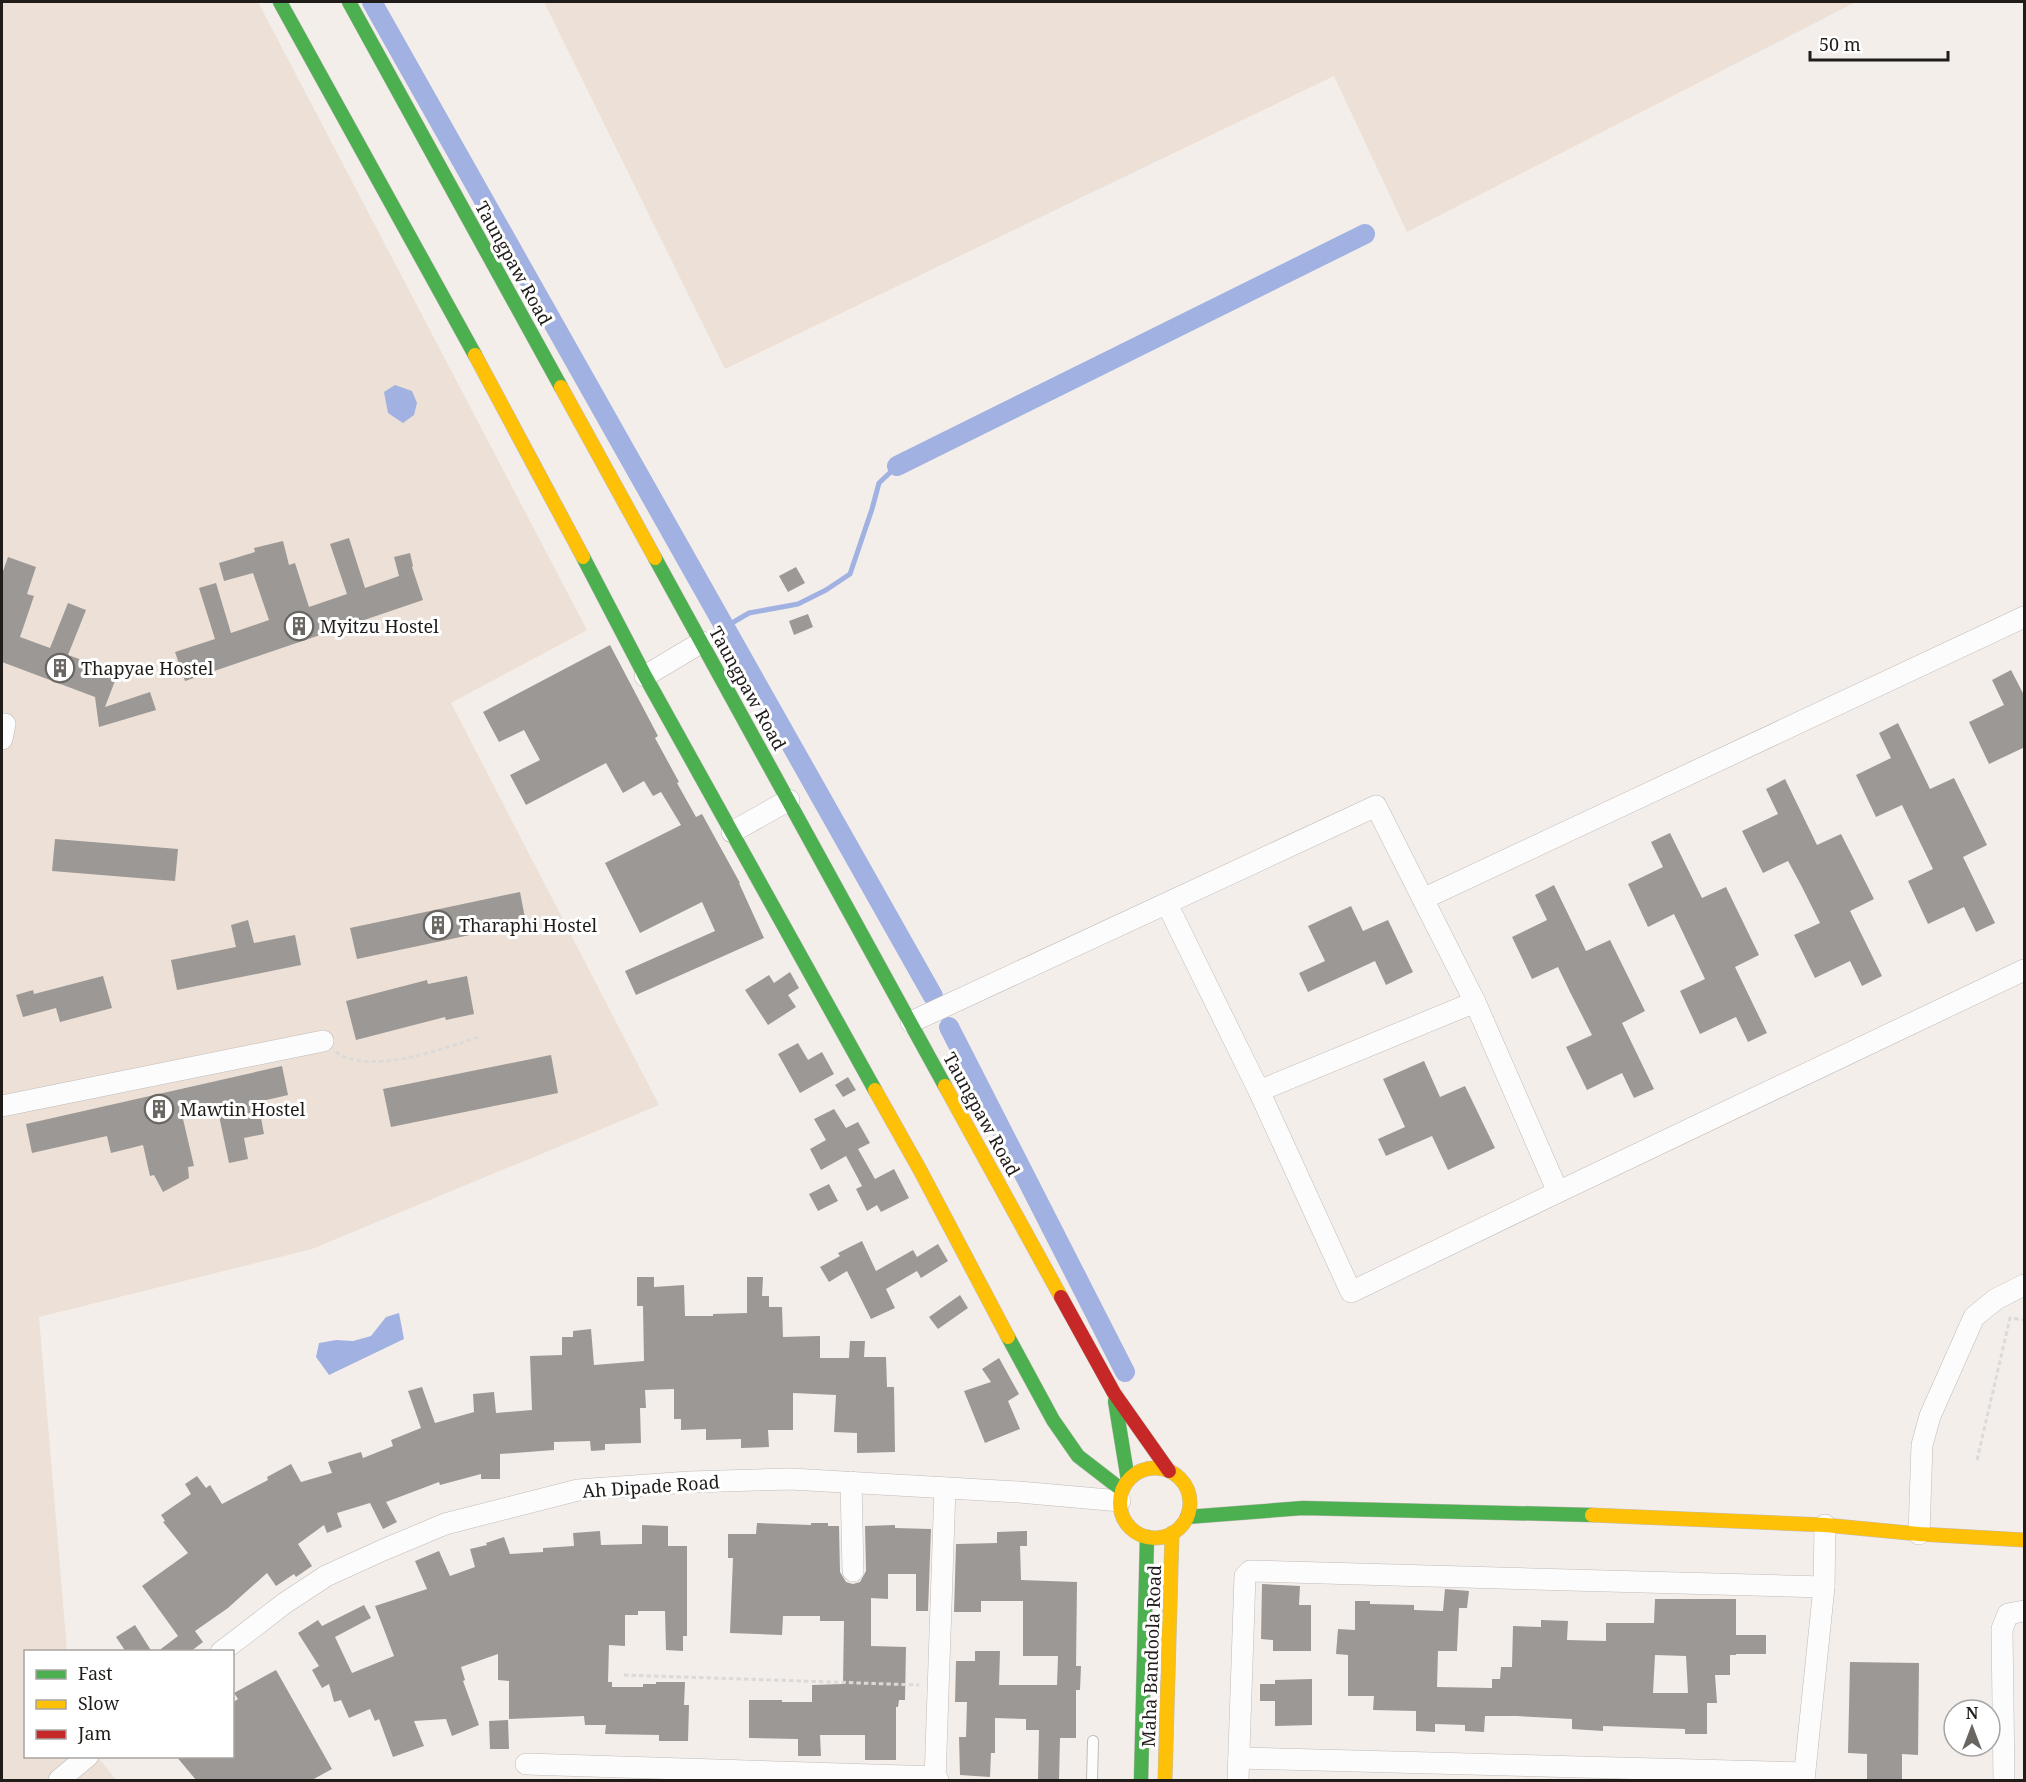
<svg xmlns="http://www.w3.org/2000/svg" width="2026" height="1782" viewBox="0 0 2026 1782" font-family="'Noto Serif',serif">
	<rect width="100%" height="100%" fill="#f4eeea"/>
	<g fill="#ece0d7">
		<path d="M2 2H258L587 630 451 703 659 1105 312 1249 39 1317 67 1651 26 1652V1756L98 1757 116 1780H2Z"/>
		<path d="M544 2H1856L1407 232 1334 76 725 369Z"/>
	</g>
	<g fill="#a1b1e1">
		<path d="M395 385 412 391 417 403 414 415 403 423 388 413 384 392Z"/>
		<path d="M399 1313 404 1339 329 1375 316 1357 319 1343 336 1340 353 1341 371 1336 386 1317Z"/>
	</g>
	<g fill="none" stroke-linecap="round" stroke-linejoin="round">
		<path stroke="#a1b1e1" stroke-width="5" d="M725 627 749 613 798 604 826 590 850 574 872 509 879 483 897 466"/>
		<g stroke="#a1b1e1" stroke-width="20">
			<path d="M372 2 933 996"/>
			<path d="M897 466 1365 234"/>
			<path d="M949 1027 1125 1372"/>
		</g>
	</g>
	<g fill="#9c9895" fill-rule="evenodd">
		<path d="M349 538 365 588 399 576 394 557 410 553 413 566 412 567 423 600 185 681 175 652 215 639 199 588 216 583 231 633 269 620 253 573 224 581 219 563 255 552 254 548 283 541 289 565 295 563 309 607 347 594 330 544Z"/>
		<path d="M8 557 36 567 27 594 34 596 20 637 50 648 68 603 86 610 68 655 118 673 105 707 150 692 156 710 99 727 95 697 2 662V574Z"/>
		<path d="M796 567 805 583 788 592 779 576Z"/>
		<path d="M808 614 813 627 794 635 789 621Z"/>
		<path d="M610 645 658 736 655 738 679 782 677 783 696 817 702 814 740 883H739L764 938 636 995 625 971 715 931 702 902 640 933 605 863 681 825 661 792 653 796 644 781 623 793 606 763 526 805 510 775 540 760 524 730 499 742 483 712Z"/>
		<path d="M2011 670 2025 697V747L1989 764 1969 722 2004 705 1992 680Z"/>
		<path d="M1898 723 1930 789 1954 778 1987 845 1963 857 1995 923 1976 932 1964 907 1928 924 1908 881 1933 869 1915 832 1902 805 1876 817 1856 775 1891 758 1879 733Z"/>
		<path d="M1785 779 1817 845 1841 834 1874 899 1850 911 1882 976 1862 986 1850 961 1815 978 1794 935 1820 923 1801 885 1788 861 1763 873 1742 831 1778 814 1766 789Z"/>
		<path d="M1670 833 1702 898 1726 887 1759 955 1735 967 1767 1033 1748 1042 1736 1017 1700 1034 1680 991 1705 979 1674 914 1648 927 1628 884 1663 867 1651 842Z"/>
		<path d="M55 839 178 849 175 881 52 871Z"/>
		<path d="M1554 885 1586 951 1610 940 1645 1011 1622 1023 1654 1089 1634 1098 1622 1073 1587 1090 1566 1047 1592 1035 1570 992 1558 967 1532 979 1512 937 1547 920 1535 895Z"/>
		<path d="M520 892 526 923 357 959 350 928Z"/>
		<path d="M1351 906 1363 931 1388 920 1413 972 1386 985 1375 961 1308 992 1299 973 1325 961 1308 926Z"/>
		<path d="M248 920 254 943 295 935 301 965 177 990 171 960 236 947 231 925Z"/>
		<path d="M790 972 799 988 788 995 796 1007 768 1025 745 990 769 975 774 983Z"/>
		<path d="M103 976 112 1008 60 1022 56 1008 23 1017 16 995 33 990 34 994Z"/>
		<path d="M467 976 474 1014 446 1020 445 1017 356 1040 346 1001 427 980 428 984Z"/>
		<path d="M798 1043 808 1060 822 1052 834 1074 800 1093 778 1054Z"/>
		<path d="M551 1055 558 1093 391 1127 383 1089Z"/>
		<path d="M1424 1061 1440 1097 1465 1086 1495 1148 1448 1170 1432 1136 1386 1156 1378 1139 1405 1127 1383 1079Z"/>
		<path d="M282 1066 288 1095 258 1102 264 1134 244 1138 248 1159 229 1163 218 1111 183 1119 194 1166 188 1167 189 1178 163 1192 154 1175 150 1176 143 1145 111 1153 107 1136 32 1153 26 1124Z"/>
		<path d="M848 1077 856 1090 843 1097 835 1085Z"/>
		<path d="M834 1109 846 1128 858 1122 870 1143 858 1149 875 1179 894 1169 909 1198 881 1212 877 1205 867 1211 856 1189 862 1186 846 1156 821 1170 810 1149 826 1140 814 1119Z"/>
		<path d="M829 1184 838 1201 818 1211 809 1194Z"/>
		<path d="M862 1241 876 1271 913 1250 917 1257 938 1244 948 1261 921 1278 917 1271 886 1289 895 1308 871 1319 847 1271 829 1282 820 1267 840 1256 838 1253Z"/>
		<path d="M637 1277H654V1287L684 1285 685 1316H713V1314L747 1313V1277H763L762 1296H769V1307H782L783 1337 820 1336V1358H849L850 1341H865L864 1357H886L887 1387H894L895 1452 857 1453V1433L834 1432 836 1395 793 1393V1430H768L769 1447 741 1448V1439L706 1440V1429L681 1430V1419H674V1389L645 1390 646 1408H640L641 1443 605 1444V1450L591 1451 590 1441 554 1442V1450L500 1454V1479H481V1474L440 1485 439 1482 386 1502 397 1522 383 1529 370 1503 337 1513 342 1527 327 1533 324 1525 298 1544 312 1566 296 1577 294 1574 276 1586 267 1573 228 1608 195 1631 203 1642 190 1652H157L178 1636 142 1586 188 1553 163 1522 165 1521 161 1515 191 1494 185 1484 197 1476 206 1488 210 1485 222 1504 268 1480 267 1477 291 1464 301 1482 332 1473 328 1462 361 1452 363 1458 393 1446 391 1440 421 1428 408 1391 422 1387 435 1423 474 1412 473 1394 494 1392 496 1413 532 1410 530 1356 562 1355V1337H573V1331L591 1329 594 1365 644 1361 643 1306H637Z"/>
		<path d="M960 1295 968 1308 938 1329 929 1317Z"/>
		<path d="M999 1358 1019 1394 1008 1401 1020 1429 985 1443 964 1391 991 1382 982 1369Z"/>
		<path d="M757 1523 811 1525V1523H828V1526H839L840 1572 846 1582 853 1584 860 1582 866 1571 865 1526 895 1525V1528L931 1529 928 1611H916V1574H888V1599L871 1598V1646L906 1647 905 1700H899L898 1707H896V1760H865V1735H820L821 1756H798V1739L749 1738V1700H782V1702H812V1685L843 1684 844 1621H820V1616H783L782 1635 730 1633 733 1558H728V1534H756Z"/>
		<path d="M642 1525 668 1526V1546H687V1636H683V1651L666 1650 665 1611H638V1615H625V1646L609 1645 608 1682H612V1687H643V1684H656V1682H685L684 1705H689L688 1741H659V1735L605 1734 606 1725H585L584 1716 509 1719V1681L498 1680V1654L461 1667 465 1680 463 1681 479 1725 452 1736 446 1719 414 1721 424 1746 393 1757 379 1719 375 1721 370 1709 349 1718 341 1700 334 1702 329 1684 322 1688 312 1670 319 1666 298 1633 318 1620 322 1626 364 1605 371 1618 335 1637 352 1673 394 1656 375 1606 427 1589 415 1561 439 1551 450 1576 475 1567 470 1549 487 1545 486 1543 504 1537 510 1554 543 1552V1548L574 1546 573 1533 600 1531 601 1545 642 1544Z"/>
		<path d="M1027 1531V1546H1020L1021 1580 1077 1582 1076 1666H1081L1080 1690H1076V1738H1060L1059 1780H1038L1039 1730H1026V1719L995 1718V1753H991L990 1777 960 1775 959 1737H966L967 1702H955L956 1661H975V1651H1000L999 1685H1057L1058 1656H1023V1601H981V1612H954L956 1544 997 1543V1532Z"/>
		<path d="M1262 1584 1300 1586 1299 1605H1311V1651H1273V1640L1261 1639Z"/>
		<path d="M1445 1589 1469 1591 1467 1608H1459L1457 1651H1438L1437 1687 1492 1688V1679H1500L1501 1667H1512L1513 1626 1541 1627V1620L1568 1621 1567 1640 1606 1641V1623H1654L1655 1599H1736V1635H1766V1654H1736V1655H1730V1675H1715L1717 1703H1707V1734H1685V1729L1603 1726V1731L1572 1729V1719L1517 1716H1485L1484 1732 1465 1731V1725L1435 1724V1732L1416 1731V1711L1373 1710 1374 1696H1348V1655L1336 1654 1338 1629 1355 1630V1601H1370V1604L1414 1605V1610L1443 1611ZM1655 1655 1686 1656 1688 1693H1653Z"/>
		<path d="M135 1625 152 1652H126L116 1637Z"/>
		<path d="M1850 1662 1919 1663 1918 1755 1902 1754V1780H1867V1754L1848 1753Z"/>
		<path d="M276 1670 332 1769 312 1780H196L176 1756H232V1703L238 1699 234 1693Z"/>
		<path d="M1312 1679V1725L1275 1726V1701H1260V1684H1275V1680Z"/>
		<path d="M508 1720 509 1749H490L489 1721Z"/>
	</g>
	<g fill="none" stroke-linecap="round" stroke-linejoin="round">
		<g stroke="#c0bbb8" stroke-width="12">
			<path id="lane" d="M1092 1780 1093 1741"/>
		</g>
		<g stroke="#c0bbb8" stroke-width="22">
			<g id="street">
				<path d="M645 676 702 642"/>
				<path d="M2 739 5 724"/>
				<path d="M732 832 789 800"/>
				<path d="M1423 899 2024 617"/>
				<path d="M1167 904 1259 1091 1351 1292 1558 1192 2024 970"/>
				<path d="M911 1022 1376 806 1475 1002 1558 1192"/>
				<path d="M1259 1091 1475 1002"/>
				<path d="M2 1106 323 1041"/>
				<path d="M851 1482 853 1571"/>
				<path d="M1919 1534 1922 1445 1930 1416 1974 1317 1996 1299 2024 1285"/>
				<path d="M221 1652 285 1603 326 1576 383 1550 445 1524 578 1490 689 1482 791 1479 1019 1492 1120 1501"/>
				<path d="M1239 1758 1804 1773"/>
				<path d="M526 1764 936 1777 938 1780"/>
				<path d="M59 1780 88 1756"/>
				<path d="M935 1780 945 1488"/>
				<path d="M1238 1780 1245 1576 1250 1571 1824 1587"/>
				<path d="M1804 1780 1824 1587 1825 1525"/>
				<path d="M2004 1780 2002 1629 2008 1614 2024 1611"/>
			</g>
		</g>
		<g stroke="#c0bbb8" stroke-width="15">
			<g id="fast">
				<path d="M280 2 475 355"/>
				<path d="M349 2 561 387"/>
				<path d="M583 557 645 676 875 1090"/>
				<path d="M655 558 945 1086"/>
				<path d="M1008 1337 1053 1420 1078 1456 1122 1490"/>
				<path d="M1115 1401 1128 1480"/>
				<path d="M1187 1517 1303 1508 1592 1515"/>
				<path d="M1141 1780 1147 1537"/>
			</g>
		</g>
		<g stroke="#c0bbb8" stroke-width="15">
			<g id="slow">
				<path d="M475 355 583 557"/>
				<path d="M561 387 655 558"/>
				<path d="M945 1086 1061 1297"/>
				<path d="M875 1090 920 1170 1008 1337"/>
				<circle cx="1155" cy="1503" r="35"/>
				<path d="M1592 1515 1825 1525 1919 1534 2024 1540"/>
				<path d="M1165 1780 1172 1533"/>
			</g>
		</g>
		<g stroke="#c0bbb8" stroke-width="15">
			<path id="jam" d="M1061 1297 1114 1393 1169 1471"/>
		</g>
		<g stroke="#dcdad9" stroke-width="3" stroke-dasharray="4.5 3" stroke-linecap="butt">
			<path d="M336 1052C368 1076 444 1049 478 1037"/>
			<path d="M1977 1460 2010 1318 2024 1320"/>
			<path d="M624 1675 919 1685"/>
		</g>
		<use href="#lane" stroke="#fdfcfc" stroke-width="10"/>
		<use href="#street" stroke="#fdfcfc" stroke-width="21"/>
		<use href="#fast" stroke="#4caf50" stroke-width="14"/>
		<use href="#slow" stroke="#ffc107" stroke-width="14"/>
		<use href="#jam" stroke="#c62828" stroke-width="14"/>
	</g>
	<defs>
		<g id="building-ring" transform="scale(1.5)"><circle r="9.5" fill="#fff" stroke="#6a6662" stroke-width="1.5"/><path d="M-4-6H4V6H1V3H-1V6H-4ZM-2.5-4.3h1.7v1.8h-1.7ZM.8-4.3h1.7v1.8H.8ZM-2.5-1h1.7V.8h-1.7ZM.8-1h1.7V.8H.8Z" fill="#6a6662"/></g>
	</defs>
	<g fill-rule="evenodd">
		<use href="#building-ring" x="299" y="626"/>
		<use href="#building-ring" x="60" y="668"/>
		<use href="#building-ring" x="438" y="925"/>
		<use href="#building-ring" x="159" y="1109"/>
	</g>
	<g text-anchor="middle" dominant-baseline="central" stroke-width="6" stroke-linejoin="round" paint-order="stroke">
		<g font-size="18" fill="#201c19" stroke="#fff">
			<text transform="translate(514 263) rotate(61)">Taungpaw Road</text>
			<text transform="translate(748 688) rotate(61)">Taungpaw Road</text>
			<text transform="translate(982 1114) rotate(61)">Taungpaw Road</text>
			<text transform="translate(651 1486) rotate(-4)">Ah Dipade Road</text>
			<text transform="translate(1151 1656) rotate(-88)">Maha Bandoola Road</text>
		</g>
		<g font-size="18" fill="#201c19" stroke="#fff" text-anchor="start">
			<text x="320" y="626">Myitzu Hostel</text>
			<text x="81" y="668">Thapyae Hostel</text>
			<text x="459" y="925">Tharaphi Hostel</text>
			<text x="180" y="1109">Mawtin Hostel</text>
		</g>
	</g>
	<rect width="2026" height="1782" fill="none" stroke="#201c19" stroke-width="6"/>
	<rect x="24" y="1650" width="210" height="108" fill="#ffffff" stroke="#a6a4a3" stroke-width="1.5"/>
	<rect x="36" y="1670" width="30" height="9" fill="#4caf50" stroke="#a6a4a3" stroke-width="1.5"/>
	<text x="78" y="1680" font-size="18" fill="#201c19">Fast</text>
	<rect x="36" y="1700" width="30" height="9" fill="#ffc107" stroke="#a6a4a3" stroke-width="1.5"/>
	<text x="78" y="1710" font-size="18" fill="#201c19">Slow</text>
	<rect x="36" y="1730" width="30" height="9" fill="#c62828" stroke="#a6a4a3" stroke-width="1.5"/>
	<text x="78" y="1740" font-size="18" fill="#201c19">Jam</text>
	<g transform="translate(1972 1728)"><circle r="28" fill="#ffffff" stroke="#a6a4a3" stroke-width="1.5"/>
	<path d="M0-4.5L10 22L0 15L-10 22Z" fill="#6a6662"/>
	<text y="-9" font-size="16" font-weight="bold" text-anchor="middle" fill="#201c19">N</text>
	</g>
	<path d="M1810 51v9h138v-9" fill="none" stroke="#201c19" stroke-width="3"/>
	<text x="1819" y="51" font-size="18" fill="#201c19" stroke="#ffffff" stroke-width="4.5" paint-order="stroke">50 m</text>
</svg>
